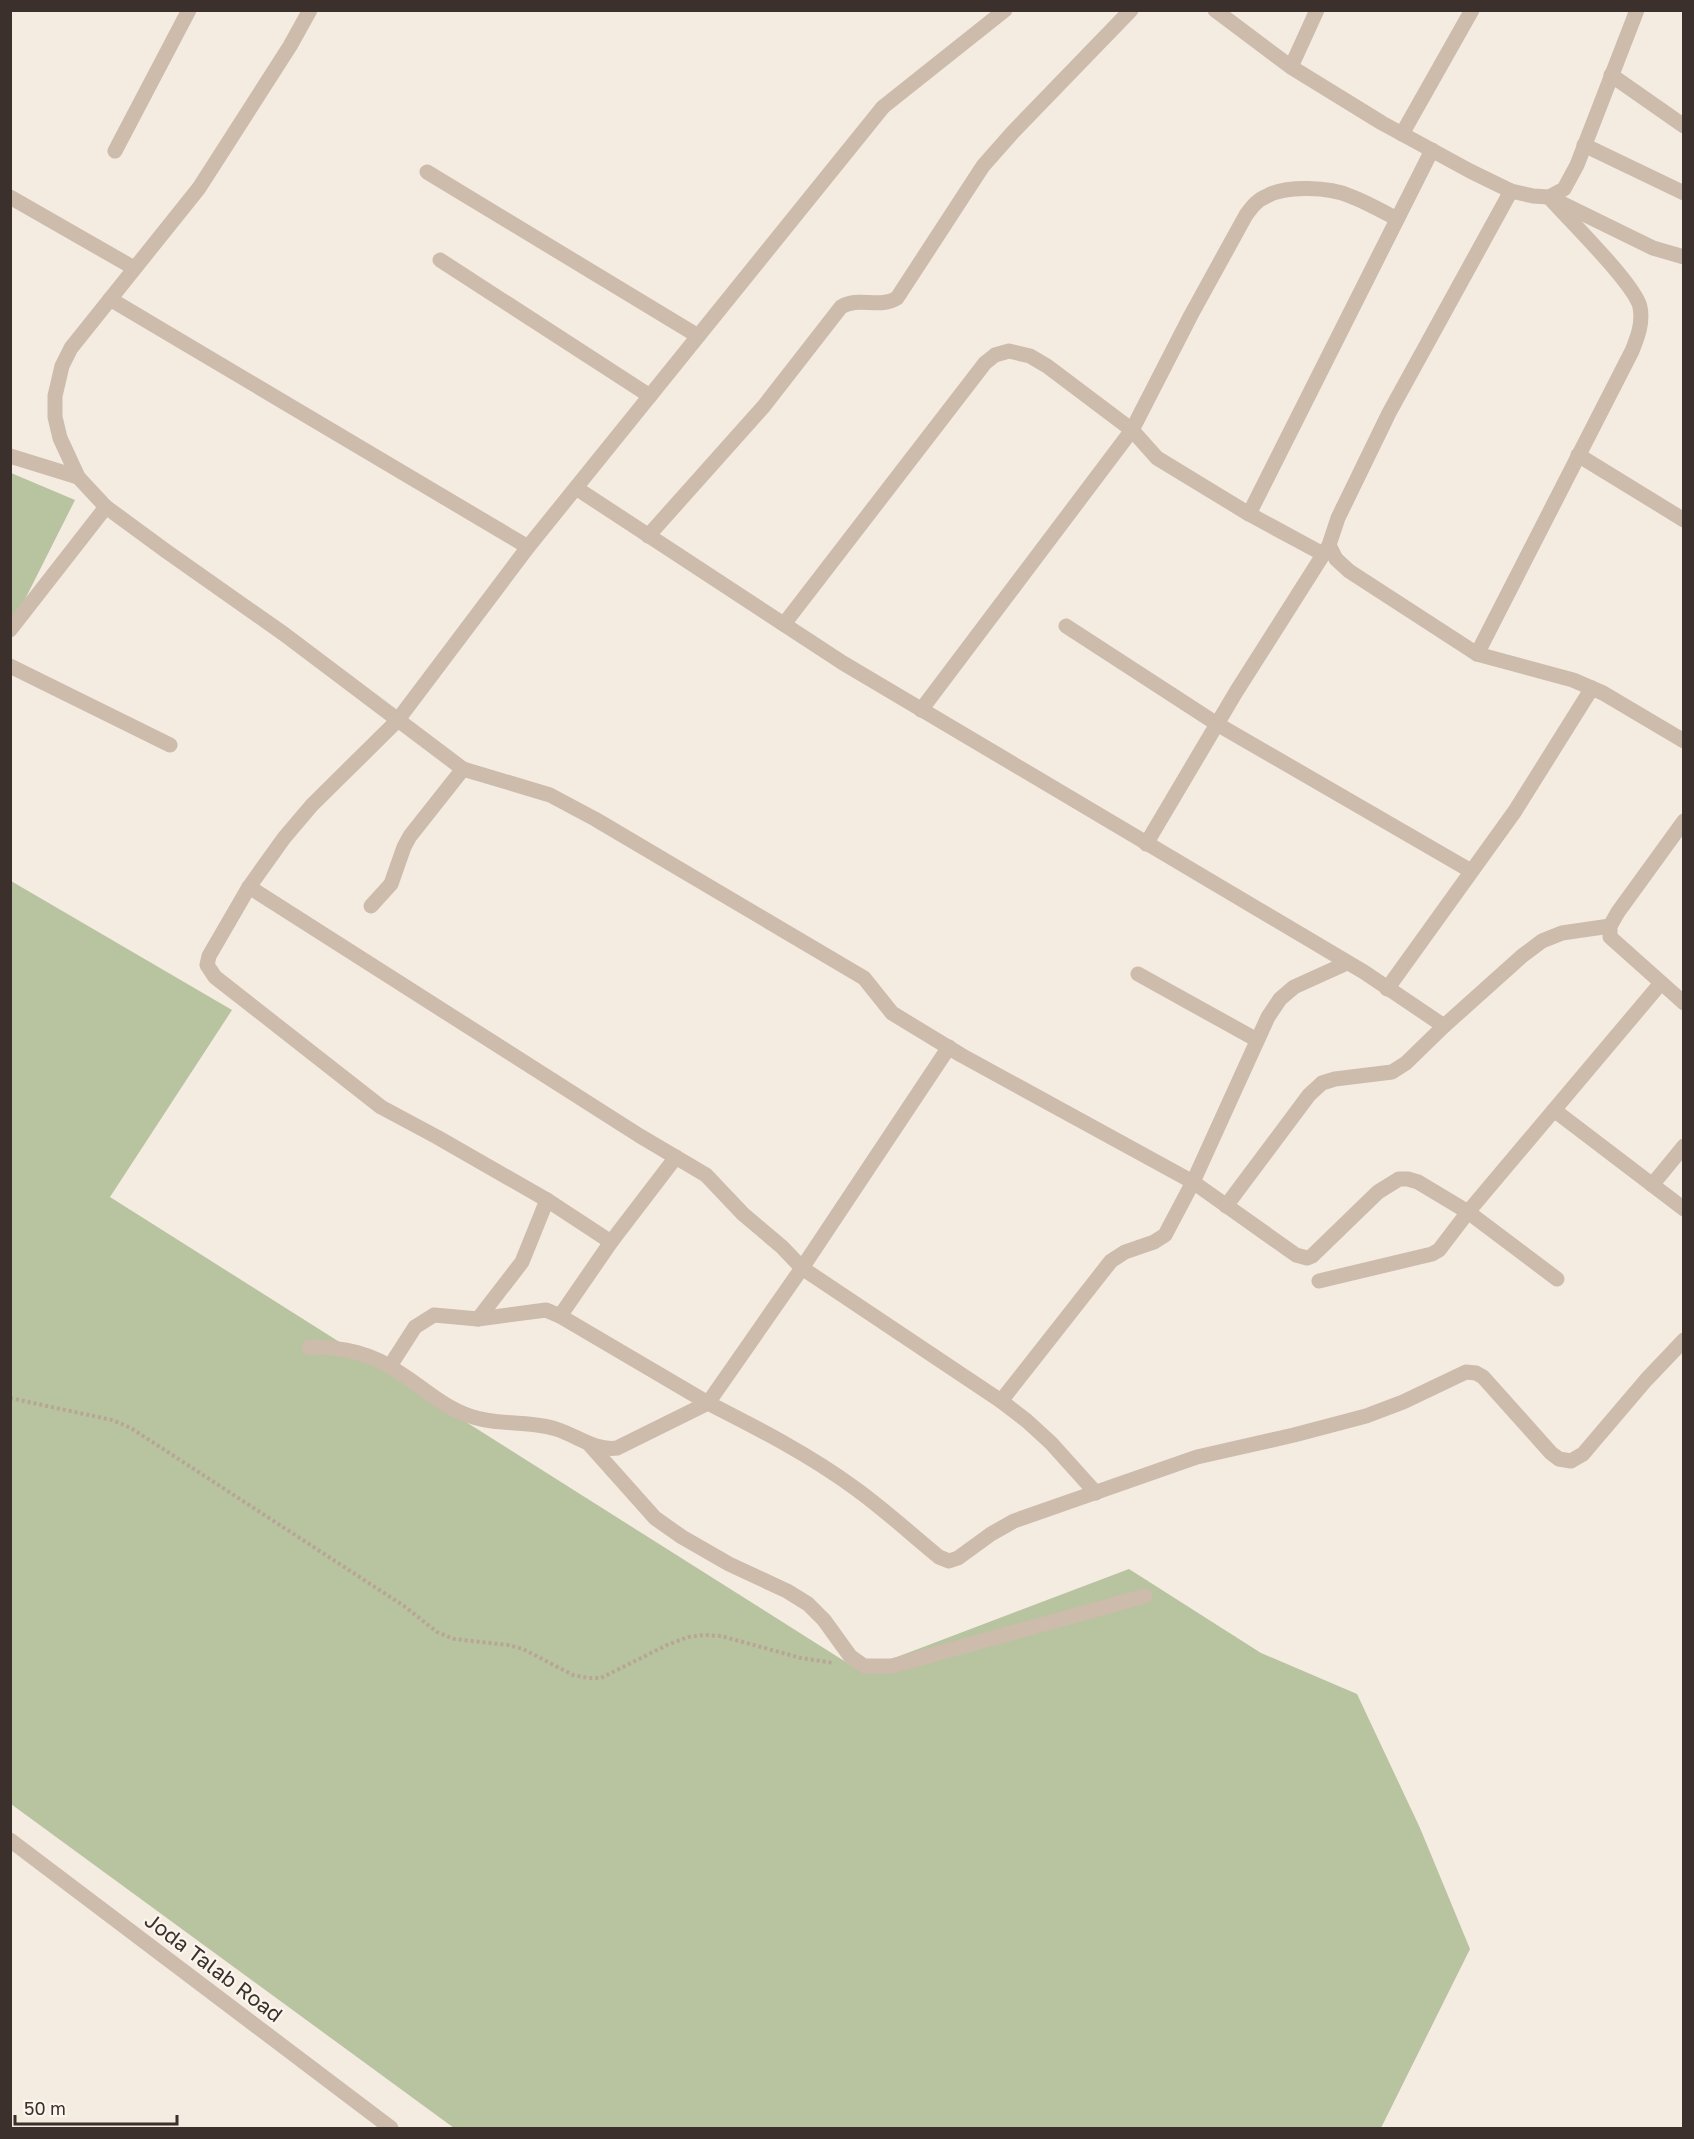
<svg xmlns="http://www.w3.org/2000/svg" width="1694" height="2139" viewBox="0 0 1694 2139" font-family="'Golos Text',sans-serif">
	<rect width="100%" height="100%" fill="#f4ebe1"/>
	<g fill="#b8c4a0">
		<path d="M11 473 75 500 11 627Z"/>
		<path d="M11 881 232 1010 110 1197 860 1671 1129 1569 1261 1653 1357 1694 1420 1828 1470 1949 1381 2128H454L11 1804Z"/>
	</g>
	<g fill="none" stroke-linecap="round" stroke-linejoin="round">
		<path stroke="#b9a596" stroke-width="4" stroke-dasharray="3 3" stroke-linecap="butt" d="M10 1398 112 1420 131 1428 404 1606 437 1632 454 1639 508 1645 523 1649 573 1675 588 1678H601L667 1645 688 1637 704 1635 721 1636 801 1658 834 1663"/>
		<g stroke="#cdbbac" stroke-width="15">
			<path d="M310 10 290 46 199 188 71 348 62 366 55 396V417L60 438 78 477 106 507 166 551 284 634 463 769 550 795 595 819 864 978 892 1013 961 1055 1193 1182 1296 1255 1307 1258 1312 1256 1378 1192 1399 1179H1408L1418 1182 1468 1212 1557 1279"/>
			<path d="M1215 10 1291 67 1382 123 1470 171 1511 191 1533 196 1549 197 1564 189 1577 165 1637 10"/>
			<path d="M1291 67 1317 10"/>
			<path d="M1611 75 1684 126"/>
			<path d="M1402 134 1472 10"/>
			<path d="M1584 145 1684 193"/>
			<path d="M115 151 189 10"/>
			<path d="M427 172 698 336"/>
			<path d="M1511 191 1389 413 1338 518 1329 545 1336 559 1349 571 1477 654 1573 680 1603 693 1684 741"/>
			<path d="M10 197 134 268"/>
			<path d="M1557 201 1653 248 1684 257"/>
			<path d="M440 260 650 396"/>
			<path d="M110 299 528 547"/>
			<path d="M1578 455 1684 520"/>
			<path d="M10 456 78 477"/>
			<path d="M576 488 843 663 1364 972 1444 1026"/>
			<path d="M1249 514 1432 150"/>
			<path d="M648 536 764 406 841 307C858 296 880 309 897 298L983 166 1013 132 1131 10"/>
			<path d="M784 624 985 363 995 355 1009 351 1030 356 1047 366 1132 430 1157 458 1249 514 1323 554"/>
			<path d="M1066 626 1217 724 1471 871"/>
			<path d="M10 630 106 507"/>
			<path d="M1477 654 1632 351C1638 336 1643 323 1640 307 1635 284 1567 218 1549 197"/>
			<path d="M10 666 170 745"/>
			<path d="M921 710 1132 430 1191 315 1246 215C1252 207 1257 200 1267 196 1286 185 1330 187 1350 196 1366 202 1382 211 1397 219"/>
			<path d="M1684 821 1618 912 1610 926V937L1684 1003"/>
			<path d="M1146 844 1236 692 1328 547"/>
			<path d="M249 887 640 1136 706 1175 743 1214 782 1247 802 1268 1001 1401 1027 1421 1051 1443 1096 1493"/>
			<path d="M371 906 391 884 404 847 410 836 463 769"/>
			<path d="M1138 974 1257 1040"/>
			<path d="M1387 989 1515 811 1592 688"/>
			<path d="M1554 1110 1684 1209"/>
			<path d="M1652 1185 1684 1146"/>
			<path d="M1226 1206 1309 1095 1322 1083 1335 1079 1392 1072 1406 1063 1444 1026 1522 956 1542 941 1562 933 1610 926"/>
			<path d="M611 1242 547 1200 437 1137 381 1107 215 977 207 965 209 956 249 887 284 838 312 805 397 721 528 547 883 107 1005 10"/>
			<path d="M1319 1281 1432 1254 1439 1250 1468 1212 1661 983"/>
			<path d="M560 1316 611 1242 676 1157"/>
			<path d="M478 1319 522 1262 547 1200"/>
			<path d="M309 1347C343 1347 372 1353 400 1373 424 1388 443 1407 470 1416 498 1426 529 1420 556 1429 578 1436 594 1451 617 1448L708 1403C759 1429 810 1455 856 1489 885 1510 911 1534 939 1557L949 1561 958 1558 991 1534 1014 1521 1197 1457 1294 1435 1366 1416 1403 1402 1466 1372 1476 1373 1483 1377 1551 1453 1559 1459 1571 1461 1583 1454 1646 1380 1684 1340"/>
			<path d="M390 1366 415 1327 434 1315 478 1319 546 1310 560 1316 708 1403 802 1268 949 1047"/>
			<path d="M1001 1401 1111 1261 1125 1252 1154 1242 1165 1235 1193 1182 1268 1017 1280 999 1294 987 1347 963"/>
			<path d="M589 1444 655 1518 682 1537 729 1564 787 1591 808 1604 824 1620 850 1656 864 1666H892L1145 1596"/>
			<path d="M10 1840 391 2128"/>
		</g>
	</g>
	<g text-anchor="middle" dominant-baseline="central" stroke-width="4.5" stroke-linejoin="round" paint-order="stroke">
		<g font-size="21" fill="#3b302b" stroke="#fbf5ee">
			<text transform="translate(214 1967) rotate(37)">Joda Talab Road</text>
		</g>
	</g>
	<rect width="1694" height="2139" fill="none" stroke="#3b302b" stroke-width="24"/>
	<path d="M15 2115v9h162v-9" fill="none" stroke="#3b302b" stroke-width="3"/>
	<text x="24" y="2115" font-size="18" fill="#3b302b" stroke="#fbf5ee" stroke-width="4.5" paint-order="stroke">50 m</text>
</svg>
